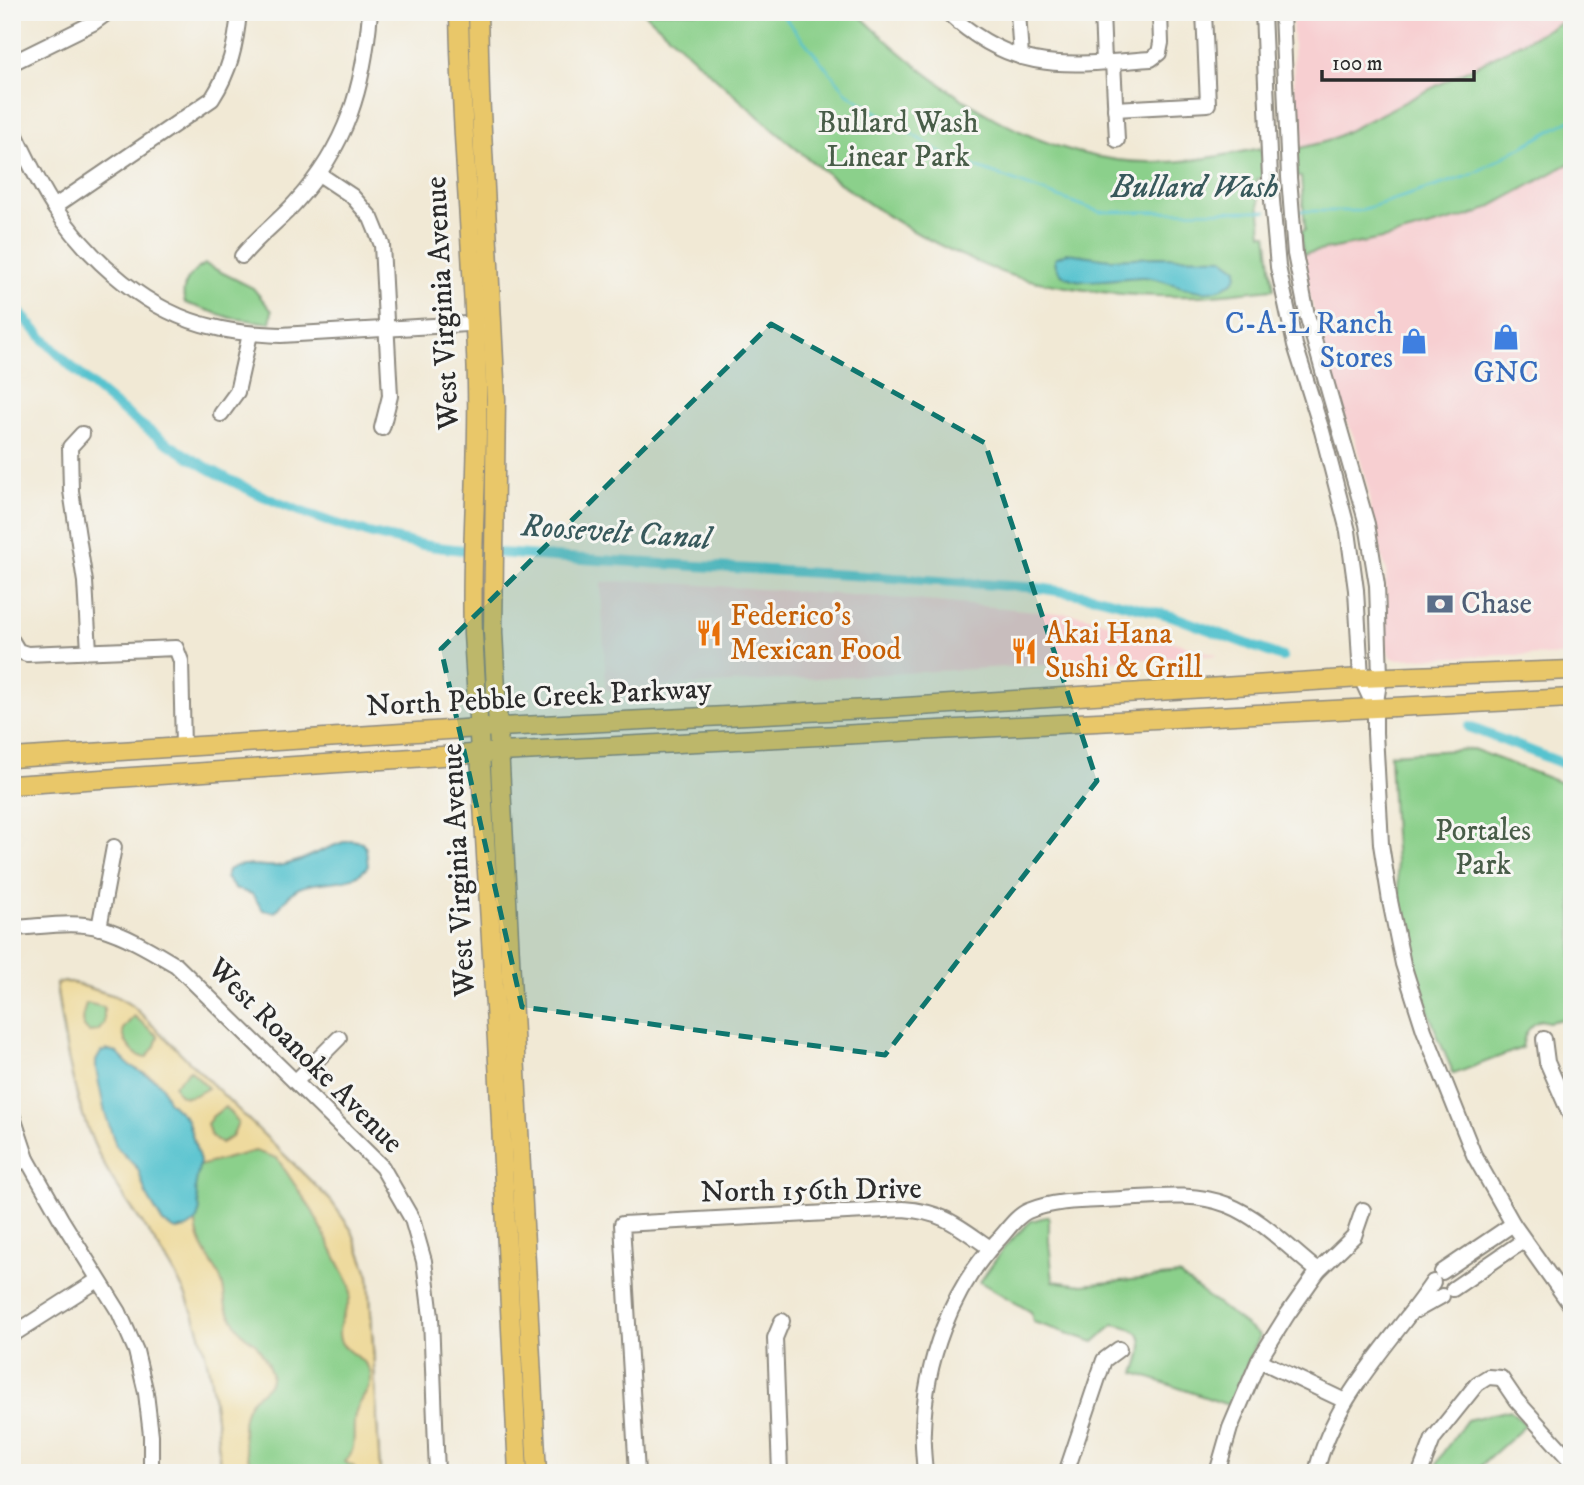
<svg xmlns="http://www.w3.org/2000/svg" width="1584" height="1485" viewBox="0 0 1584 1485" font-family="'IM FELL DW Pica',serif">
	<rect width="100%" height="100%" fill="#f6f6f2"/>
	<filter id="ink" filterUnits="userSpaceOnUse"><feTurbulence type="fractalNoise" baseFrequency=".0143" numOctaves="2"/><feDisplacementMap in="SourceGraphic" scale="14" xChannelSelector="R" yChannelSelector="G"/><feConvolveMatrix kernelMatrix="1 2 1 2 8 2 1 2 1" color-interpolation-filters="sRGB"/></filter>
	<filter id="wash" filterUnits="userSpaceOnUse"><feTurbulence type="fractalNoise" baseFrequency=".00686" numOctaves="4" result="noise"/><feDisplacementMap in="SourceGraphic" scale="28" xChannelSelector="R" yChannelSelector="G"/><feGaussianBlur stdDeviation="1.57" result="paint"/><feColorMatrix in="noise" values="0 0 0 0 0 0 0 0 0 0 0 0 0 0 0 0 0 1.4 0 .05"/><feComposite in="paint" operator="in"/></filter>
	<g filter="url(#wash)">
		<rect width="100%" height="100%" fill="#f1e9d5"/>
		<g fill="#f7cfd1">
			<path d="M1292 12H1572V15L1560 23 1328 141 1296 149Z"/>
			<path d="M1572 162V656L1510 655 1395 659 1390 656 1385 642 1386 570 1372 522 1368 489 1355 440 1339 402 1310 297 1303 254 1387 238 1476 214Z"/>
			<path d="M642 581 882 597 1081 615 1218 655 606 690 601 582Z"/>
		</g>
		<g fill="#8bd08b" stroke="#5b7e5b" stroke-width="2">
			<path d="M643 12H856C940 94 1044 167 1166 162 1198 161 1230 154 1261 148L1263 178 1257 179 1262 234H1267L1274 289C1249 291 1224 295 1200 296 1139 298 1075 291 1016 277 994 271 972 260 952 251 833 196 740 98 643 12Z"/>
			<path d="M1572 15V162L1479 213 1387 238 1303 254 1301 231 1305 230 1301 177H1297L1296 149 1328 141 1560 23Z"/>
			<path d="M205 264 253 288 272 311 270 323 231 318 185 303C179 286 191 272 205 264Z"/>
			<path d="M1473 749 1572 787V1017L1549 1022 1540 1020C1527 1028 1524 1034 1522 1048L1454 1074C1426 1014 1403 939 1397 873 1393 833 1392 794 1390 754Z"/>
			<path d="M70 982 115 996 134 1007 331 1201 352 1231 369 1276 380 1473H220C217 1402 208 1329 171 1267 147 1227 113 1187 94 1144 74 1098 62 1033 56 983Z"/>
			<path d="M1049 1216V1241L1053 1281 1082 1285 1179 1275 1260 1336 1228 1405 1135 1373C1146 1344 1148 1330 1114 1324L1094 1342 1033 1322 1031 1312 980 1282 1006 1245 1031 1221Z"/>
			<path d="M1510 1410 1526 1425 1475 1471 1476 1473H1432L1444 1451 1467 1420Z"/>
		</g>
		<path fill="#eeda9e" stroke="#8c8264" stroke-width="2" fill-rule="evenodd" d="M70 982 115 996 134 1007 331 1201 352 1231 369 1276 380 1473H357L354 1467 345 1462C359 1448 351 1432 355 1415 358 1399 377 1387 369 1369 362 1354 338 1352 339 1332 339 1314 353 1308 350 1285L313 1212 277 1158 255 1151 199 1166C200 1159 190 1126 186 1119 181 1111 173 1107 167 1100 163 1094 163 1087 157 1081 149 1073 138 1072 129 1065 120 1059 119 1052 108 1050L98 1078 116 1146 138 1169 146 1194 163 1223 179 1230 196 1222C197 1246 212 1259 221 1280 225 1289 224 1298 226 1307 227 1310 240 1331 243 1334 247 1338 252 1340 256 1344 261 1351 268 1364 271 1373 274 1387 257 1393 250 1402 238 1419 242 1460 259 1473H220C217 1402 208 1329 171 1267 147 1226 113 1188 94 1144 72 1095 64 1037 56 983ZM86 1003 104 1007V1024L98 1031 89 1032C77 1023 84 1014 86 1003ZM134 1016 158 1036 155 1046 146 1058C133 1056 123 1042 123 1029ZM190 1070 208 1088C195 1096 180 1104 174 1085ZM225 1107 238 1122 232 1137 221 1143 211 1136 207 1124 213 1116Z"/>
		<g fill="#56c3cf" stroke="#40777d" stroke-width="2">
			<path d="M1067 253 1110 259 1157 257 1223 258 1237 268C1238 277 1235 281 1228 285 1201 302 1171 279 1144 277 1123 275 1055 296 1055 258Z"/>
			<path d="M351 840 362 842 366 848 368 866C349 889 323 877 299 888 288 893 284 904 275 912L263 910 252 894 235 889 226 878 228 870C242 860 261 868 277 866 304 863 325 846 351 840Z"/>
			<path d="M108 1050 116 1052 129 1065 157 1081 162 1086 168 1101 186 1118 189 1126 200 1161 195 1188 200 1210 196 1222 187 1228 176 1230 163 1223 146 1194 138 1169 116 1146 105 1113 96 1069V1061L101 1052Z"/>
		</g>
		<g fill="none" stroke-linecap="round" stroke-linejoin="round">
			<g stroke="#56c3cf" stroke-width="2.5">
				<path d="M780 12 848 94 948 157 1100 212 1267 211"/>
				<path d="M1298 211H1358L1471 175 1572 119"/>
			</g>
			<g stroke="#56c3cf" stroke-width="10">
				<path d="M12 304C115 425 246 509 403 541 439 549 476 551 513 554 574 559 635 562 696 566 810 572 925 580 1039 588L1097 597 1172 616 1282 657"/>
				<path d="M1469 727 1572 767"/>
			</g>
		</g>
	</g>
	<g filter="url(#ink)">
		<g fill="none" stroke-linecap="round" stroke-linejoin="round">
			<g stroke="#8e8a80" stroke-width="18">
				<g id="minor">
					<path d="M947 12C1014 75 1067 65 1151 59L1159 53 1161 43 1160 12"/>
					<path d="M1018 12 1021 57"/>
					<path d="M1102 12 1104 62"/>
					<path d="M1263 12 1270 178 1278 267 1295 345 1322 431 1348 531 1356 590 1361 678 1375 708"/>
					<path d="M1282 12 1289 177 1295 254 1307 315 1367 524 1377 585 1380 677 1375 708V733L1381 844 1390 901 1403 964 1424 1030 1474 1155 1513 1224 1572 1307"/>
					<path d="M1113 62 1117 140"/>
					<path d="M12 63 93 23 104 15V12"/>
					<path d="M1115 109 1208 104 1204 12"/>
					<path d="M12 127C25 154 38 183 54 207 90 261 149 313 213 327 236 333 258 334 281 335L484 323"/>
					<path d="M319 174 352 196 371 218 382 245 390 396 382 428"/>
					<path d="M54 207 212 99C230 71 236 45 239 12"/>
					<path d="M242 256C258 236 278 222 295 203 347 146 364 87 370 12"/>
					<path d="M221 414 237 392 250 334"/>
					<path d="M82 434 70 447 71 491 85 582 89 651"/>
					<path d="M12 641 18 651 27 654 176 648 181 661 183 747"/>
					<path d="M12 928C40 927 74 920 101 928 128 936 152 951 176 965L382 1167 412 1219 424 1261 431 1317 437 1473"/>
					<path d="M99 928 114 847"/>
					<path d="M1544 1039 1547 1062 1572 1119"/>
					<path d="M296 1081 339 1038"/>
					<path d="M12 1114 27 1159 61 1219 119 1312 136 1351 146 1393 151 1435V1473"/>
					<path d="M12 1166 27 1159"/>
					<path d="M1442 1272 1513 1224"/>
					<path d="M1453 1289 1523 1241"/>
					<path d="M1417 1310 1442 1296"/>
					<path d="M12 1335 98 1280"/>
					<path d="M1259 1360 1345 1401"/>
					<path d="M637 1473 622 1224 903 1209C944 1212 958 1226 990 1248"/>
					<path d="M780 1473 775 1338 782 1321"/>
					<path d="M925 1473C924 1459 922 1444 923 1430 925 1362 950 1291 997 1241 1006 1232 1016 1216 1028 1211 1058 1199 1091 1201 1122 1199 1158 1197 1194 1192 1228 1205 1261 1218 1290 1249 1318 1271"/>
					<path d="M1066 1473 1104 1360 1119 1349"/>
					<path d="M1217 1473 1230 1428 1259 1360 1287 1315 1318 1271 1354 1236 1363 1210"/>
					<path d="M1316 1473C1333 1397 1391 1344 1433 1282"/>
					<path d="M1420 1473 1433 1439 1477 1384 1488 1377 1501 1378 1516 1400 1572 1462"/>
				</g>
			</g>
			<g stroke="#8e8a80" stroke-width="21">
				<g id="major">
					<path d="M459 12C461 136 474 260 477 384 479 467 470 550 473 634L497 1041 518 1473"/>
					<path d="M478 12 480 92 496 399 493 632 537 1473"/>
					<path d="M12 758 479 728 889 708 1361 678 1572 670"/>
					<path d="M12 785 501 752 1572 698"/>
				</g>
			</g>
			<use href="#minor" stroke="#fff" stroke-width="14"/>
			<use href="#major" stroke="#e9c769" stroke-width="18"/>
		</g>
	</g>
	<path fill="#0f766e" fill-opacity="0.2" stroke="#0f766e" stroke-width="5" stroke-dasharray="14 9" stroke-linejoin="round" d="M771 324 985 443 1097 781 885 1055 522 1007 441 649Z"/>
	<defs>
		<g id="shop-bare" transform="scale(2.1)"><path d="M-5-2.5h2.3a2.7 3.5 0 0 1 5.4 0H5L5.5 6h-11ZM-1.5-2.5h3a1.5 2.3 0 0 0-3 0Z" fill="#3f7fe0" stroke="#f6f6f2" stroke-width="2.5" paint-order="stroke"/></g>
		<g id="bank-bare" transform="scale(2.1)"><path d="M-6-4H6V4H-6ZM0-2.3a2.3 2.3 0 1 0 0 4.6a2.3 2.3 0 1 0 0-4.6Z" fill="#5c6f8a" stroke="#f6f6f2" stroke-width="2.5" paint-order="stroke"/></g>
		<g id="restaurant-bare" transform="scale(2.1)"><path d="M-5-6h1v4h1v-4h1v4h1v-4h1v5L-1.5 .5V6h-2V.5L-5-1ZM5-6V6H3V1.5H1.5Q1.5-4 5-6Z" fill="#e8710a" stroke="#f6f6f2" stroke-width="2.5" paint-order="stroke"/></g>
	</defs>
	<g fill-rule="evenodd">
		<use href="#shop-bare" x="1506" y="337"/>
		<use href="#shop-bare" x="1414" y="341"/>
		<use href="#bank-bare" x="1440" y="604"/>
		<use href="#restaurant-bare" x="709" y="633"/>
		<use href="#restaurant-bare" x="1024" y="651"/>
	</g>
	<g text-anchor="middle" dominant-baseline="central" stroke-width="6" stroke-linejoin="round" paint-order="stroke">
		<g font-size="30" fill="#485d48" stroke="#f6f6f2">
			<text x="898" y="123">Bullard Wash<tspan x="898" dy="34">Linear Park</tspan></text>
			<text x="1483" y="831">Portales<tspan x="1483" dy="34">Park</tspan></text>
		</g>
		<g font-size="30" fill="#2b2b2b" stroke="#f6f6f2">
			<text transform="translate(443 303) rotate(-93)">West Virginia Avenue</text>
			<text transform="translate(539 698) rotate(-3)">North Pebble Creek Parkway</text>
			<text transform="translate(459 870) rotate(-93)">West Virginia Avenue</text>
			<text transform="translate(305 1056) rotate(45)">West Roanoke Avenue</text>
			<text transform="translate(811 1191) rotate(-1)">North 156th Drive</text>
		</g>
		<g font-size="30" fill="#366cbe" stroke="#f6f6f2" text-anchor="end">
			<text x="1393" y="324">C-A-L Ranch<tspan x="1393" dy="34">Stores</tspan></text>
			<text x="1506" y="373" text-anchor="middle">GNC</text>
		</g>
		<g font-size="30" fill="#4e5e75" stroke="#f6f6f2" text-anchor="start">
			<text x="1461" y="604">Chase</text>
		</g>
		<g font-size="30" fill="#c56008" stroke="#f6f6f2" text-anchor="start">
			<text x="730" y="616">Federico's<tspan x="730" dy="34">Mexican Food</tspan></text>
			<text x="1045" y="634">Akai Hana<tspan x="1045" dy="34">Sushi &amp; Grill</tspan></text>
		</g>
		<g font-size="32" font-style="italic" fill="#38595c" stroke="#f6f6f2">
			<text x="1195" y="188">Bullard Wash</text>
			<text transform="translate(616 533) rotate(4)">Roosevelt Canal</text>
		</g>
	</g>
	<rect width="1584" height="1485" fill="none" stroke="#f6f6f2" stroke-width="42"/>
	<path d="M1322 70v10h152v-10" fill="none" stroke="#2b2b2b" stroke-width="3.5"/>
	<text x="1332" y="70" font-size="21" fill="#2b2b2b" stroke="#f6f6f2" stroke-width="5" paint-order="stroke">100 m</text>
</svg>
